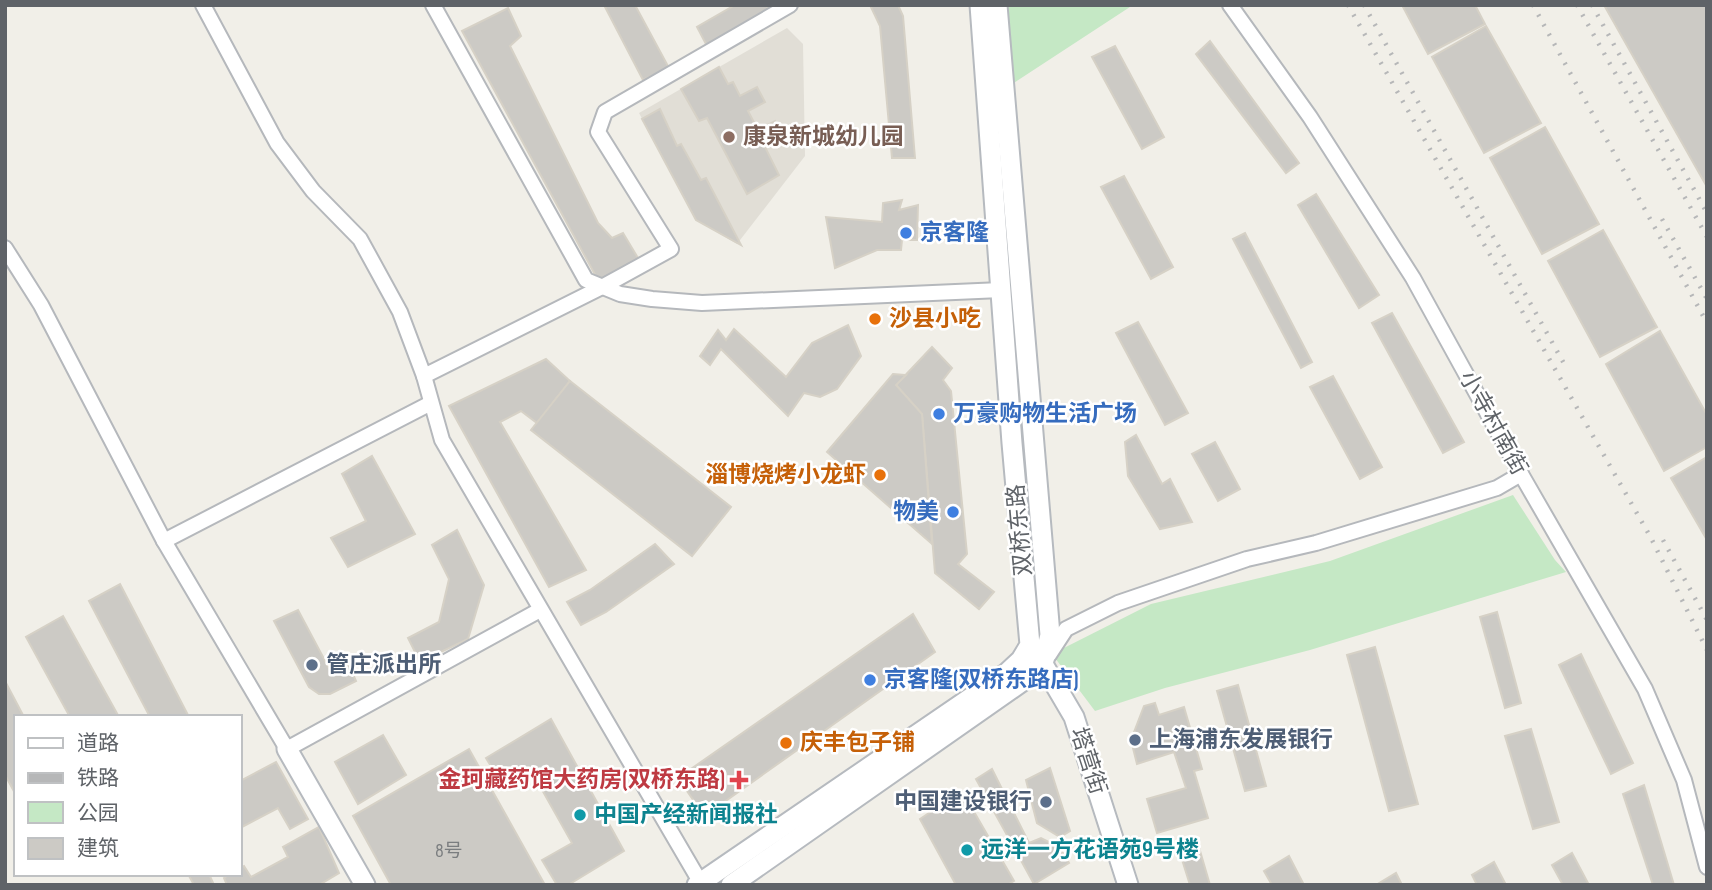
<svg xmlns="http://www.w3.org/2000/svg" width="1712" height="890" viewBox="0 0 1712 890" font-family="'Sofia Sans Condensed','Noto Sans SC',sans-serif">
	<rect width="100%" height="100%" fill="#f1efe8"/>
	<path fill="#e1ded6" d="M787 28 803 44 805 156 737 244 696 220 639 113Z"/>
	<g fill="#c5e8c5">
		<path d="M998 5H1133L1003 90Z"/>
		<path d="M1513 495 1555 560 1566 572 1310 650 1165 688 1095 711 1052 654 1151 604 1330 561Z"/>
	</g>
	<g fill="#cccac5" stroke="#d6d1c6" stroke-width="2">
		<path d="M604 5H635L669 68 643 80Z"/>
		<path d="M735 5H766L771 13 708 48 697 27Z"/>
		<path d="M870 5H898L903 16 915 158H892L880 26Z"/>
		<path d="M1402 5H1475L1485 24 1428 54Z"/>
		<path d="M1604 5H1707V187Z"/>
		<path d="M508 8 521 36 510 46 598 223 612 238 623 233 638 258 598 280 462 31Z"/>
		<path d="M1486 26 1541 123 1484 153 1432 57Z"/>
		<path d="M1210 41 1299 163 1286 173 1196 54Z"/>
		<path d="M1115 46 1164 137 1142 149 1092 57Z"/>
		<path d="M719 67 728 84 733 82 740 96 757 87 765 102 748 111 758 130 775 121 782 135 764 145 779 175 747 194 707 118 699 121 681 89Z"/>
		<path d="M660 109 677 146 681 144 701 180 706 178 741 245 696 220 642 119Z"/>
		<path d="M1545 127 1599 224 1542 254 1490 158Z"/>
		<path d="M1124 176 1173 267 1151 279 1101 187Z"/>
		<path d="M1316 194 1379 295 1359 308 1298 205Z"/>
		<path d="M902 200 899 210 918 205 917 240H902L901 250H877L835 268 826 217 882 222 883 203Z"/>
		<path d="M1603 230 1657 327 1600 357 1548 261Z"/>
		<path d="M1245 233 1312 362 1301 368 1233 239Z"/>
		<path d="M1392 313 1464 442 1443 453 1372 323Z"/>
		<path d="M1138 322 1188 413 1165 425 1116 333Z"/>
		<path d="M848 325 861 356 837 389 820 397 804 393 788 416 721 349 710 365 700 356 718 330 726 340 734 329 786 377 812 343Z"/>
		<path d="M1660 331 1707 415V447L1664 471 1606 364Z"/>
		<path d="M932 347 952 368 943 380 951 391 967 554 958 564 994 592 979 609 935 573 922 414 896 385Z"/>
		<path d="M546 359 570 381 537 423 521 411 500 422 586 570 549 587 449 406Z"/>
		<path d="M893 374 906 375 896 385 922 414 932 544 827 452Z"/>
		<path d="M1333 376 1382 467 1360 479 1310 387Z"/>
		<path d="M570 381 731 507 692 556 531 430Z"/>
		<path d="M1136 435 1162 484 1170 479 1192 522 1160 529 1128 476 1125 442Z"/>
		<path d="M1215 442 1240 489 1218 501 1192 454Z"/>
		<path d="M372 456 415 534 348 567 331 538 366 521 342 474Z"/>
		<path d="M1707 457V540L1671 478Z"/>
		<path d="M457 530 484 585 468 639 420 662 408 638 439 622 449 579 432 545Z"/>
		<path d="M655 544 674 564 606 612 581 625 567 602 590 590Z"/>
		<path d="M120 584 189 717H150L89 601Z"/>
		<path d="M298 610 332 674 349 665 356 681 330 694H319L309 687 274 621Z"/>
		<path d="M1497 612 1521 703 1505 708 1480 617Z"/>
		<path d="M913 614 935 652 720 805 696 804 678 778Z"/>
		<path d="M63 616 119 717H70L26 637Z"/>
		<path d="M1375 647 1418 804 1389 811 1347 655Z"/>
		<path d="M1581 654 1633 763 1611 774 1559 665Z"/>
		<path d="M5 681 24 717H16V795L5 775Z"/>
		<path d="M1238 685 1266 786 1245 791 1217 691Z"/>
		<path d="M1155 703 1159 715 1184 707 1202 769 1194 771 1208 818 1157 833 1147 799 1186 788 1174 752 1137 764 1131 740 1144 706Z"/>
		<path d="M551 719 624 851 568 885H557L542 860 572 843 532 772 503 786 486 758Z"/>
		<path d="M1531 729 1559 822 1533 829 1505 736Z"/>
		<path d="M383 735 406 775 358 804 335 762Z"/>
		<path d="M469 749 545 885H391L353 816Z"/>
		<path d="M276 762 308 819 290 829 278 808 240 828V781Z"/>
		<path d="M1050 768 1070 831 1060 837 1037 823 1026 780Z"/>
		<path d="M992 769 1029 843 1041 838 1059 847 1069 863 1034 884 976 779Z"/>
		<path d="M1644 785 1674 885H1653L1623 794Z"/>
		<path d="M962 791 1014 881 1007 885H956L920 819Z"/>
		<path d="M319 827 339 873 319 885H227L224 878 230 874H240V868L244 866 251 877 288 857 283 847Z"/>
		<path d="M1198 844 1210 885H1190L1179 850Z"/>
		<path d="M1572 853 1589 885H1563L1552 865Z"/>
		<path d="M1289 856 1304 885H1272L1264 871Z"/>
		<path d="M1494 862 1506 885H1477L1472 875Z"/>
		<path d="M1396 873 1402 885H1376Z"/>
		<path d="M188 874H209L214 885H194Z"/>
	</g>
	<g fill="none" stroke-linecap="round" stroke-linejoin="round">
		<g stroke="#b5b8bc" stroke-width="18">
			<g id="street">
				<path d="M203 5 277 143 313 191 360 239 400 312 424 376 442 440 702 885"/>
				<path d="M433 5 586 280 620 294 652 299 702 303 1001 290"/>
				<path d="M1230 5 1310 117 1413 278 1521 474 1645 689 1684 780 1707 867"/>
				<path d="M5 248 41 305 164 541 287 749 540 610"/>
				<path d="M424 376 602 287 671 249 598 132 605 112 790 5"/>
				<path d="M164 541 431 403"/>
				<path d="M1049 655 1066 629 1118 603 1247 559 1316 543 1497 488 1521 474"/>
			</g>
		</g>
		<g stroke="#b6babf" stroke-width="23">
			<g id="secondary">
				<path d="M1037 654 1074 717 1128 885"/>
				<path d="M287 749 365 885"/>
				<path d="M697 885 1007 673 1021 660 1030 645 1012 443 980 5"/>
				<path d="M731 885 1024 680 1043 664 1050 635 997 5"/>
			</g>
		</g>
		<use href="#street" stroke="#fff" stroke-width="14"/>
		<use href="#secondary" stroke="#fff" stroke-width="19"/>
		<g stroke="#b6b7b8" stroke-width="4.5" stroke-dasharray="2 9" stroke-linecap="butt">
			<path d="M1348 5 1651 538 1707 650"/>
			<path d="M1364 5 1567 369"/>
			<path d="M1533 5 1707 323"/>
			<path d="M1577 5 1707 237"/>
			<path d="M1592 5 1707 213"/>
			<path d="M1662 219 1707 299"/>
			<path d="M1663 540 1707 620"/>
		</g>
	</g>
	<circle fill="#8d6e63" stroke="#fff" stroke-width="2.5" cx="729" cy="137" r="7"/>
	<g fill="#3f7fe0" stroke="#fff" stroke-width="2.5">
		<circle cx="906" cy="233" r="7"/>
		<circle cx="939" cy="414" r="7"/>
		<circle cx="953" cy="512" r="7"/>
		<circle cx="870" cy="680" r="7"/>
	</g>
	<g fill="#e8710a" stroke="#fff" stroke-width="2.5">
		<circle cx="875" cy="319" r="7"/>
		<circle cx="880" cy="475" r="7"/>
		<circle cx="786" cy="743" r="7"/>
	</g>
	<g fill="#5c6f8a" stroke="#fff" stroke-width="2.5">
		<circle cx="312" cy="665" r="7"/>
		<circle cx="1135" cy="740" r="7"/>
		<circle cx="1046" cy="802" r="7"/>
	</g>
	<path fill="#e0444e" stroke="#fff" stroke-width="2.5" d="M735.5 769.5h7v7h7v7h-7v7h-7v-7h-7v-7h7z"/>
	<g fill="#0f9aa8" stroke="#fff" stroke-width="2.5">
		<circle cx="580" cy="815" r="7"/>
		<circle cx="967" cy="850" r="7"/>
	</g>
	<g text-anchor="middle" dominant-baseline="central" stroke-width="5" stroke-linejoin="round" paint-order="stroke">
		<g font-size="19" fill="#7a7d7f">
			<text x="449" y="851">8号</text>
		</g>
		<g font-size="23" font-weight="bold" fill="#785e54" stroke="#fff" text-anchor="start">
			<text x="743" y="137">康泉新城幼儿园</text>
		</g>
		<g font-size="23" font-weight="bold" fill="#366cbe" stroke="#fff" text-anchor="start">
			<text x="920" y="233">京客隆</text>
			<text x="953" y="414">万豪购物生活广场</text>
			<text x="939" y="512" text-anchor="end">物美</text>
			<text x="884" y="680">京客隆(双桥东路店)</text>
		</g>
		<g font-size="23" font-weight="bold" fill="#c56008" stroke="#fff" text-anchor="start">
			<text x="889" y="319">沙县小吃</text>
			<text x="866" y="475" text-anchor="end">淄博烧烤小龙虾</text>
			<text x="800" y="743">庆丰包子铺</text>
		</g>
		<g font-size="23" fill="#5f6368" stroke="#fff">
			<text transform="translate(1493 423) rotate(61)">小寺村南街</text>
			<text transform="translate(1020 530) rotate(-95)">双桥东路</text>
			<text transform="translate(1088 761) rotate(72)">塔营街</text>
		</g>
		<g font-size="23" font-weight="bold" fill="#4e5e75" stroke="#fff" text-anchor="start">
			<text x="326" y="665">管庄派出所</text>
			<text x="1149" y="740">上海浦东发展银行</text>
			<text x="1032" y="802" text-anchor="end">中国建设银行</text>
		</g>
		<g font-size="23" font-weight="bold" fill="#be3a42" stroke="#fff" text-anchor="end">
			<text x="725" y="780">金珂藏药馆大药房(双桥东路)</text>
		</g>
		<g font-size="23" font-weight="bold" fill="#0d838f" stroke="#fff" text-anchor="start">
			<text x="594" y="815">中国产经新闻报社</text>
			<text x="981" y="850">远洋一方花语苑9号楼</text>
		</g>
	</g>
	<rect width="1712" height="890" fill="none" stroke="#5f6368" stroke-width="14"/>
	<rect x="14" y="715" width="228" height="161" fill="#ffffff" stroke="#bfc1c3" stroke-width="2"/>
	<rect x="28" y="738" width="35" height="10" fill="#ffffff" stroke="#bfc1c3" stroke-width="2"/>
	<text x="77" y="750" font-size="21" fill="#5f6368">道路</text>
	<rect x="28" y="773" width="35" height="10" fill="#b6b7b8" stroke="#bfc1c3" stroke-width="2"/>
	<text x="77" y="785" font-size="21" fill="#5f6368">铁路</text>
	<rect x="28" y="802" width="35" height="21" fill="#c5e8c5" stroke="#bfc1c3" stroke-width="2"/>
	<text x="77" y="820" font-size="21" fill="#5f6368">公园</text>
	<rect x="28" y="838" width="35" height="21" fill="#cccac5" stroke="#bfc1c3" stroke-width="2"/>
	<text x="77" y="855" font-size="21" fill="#5f6368">建筑</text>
</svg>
